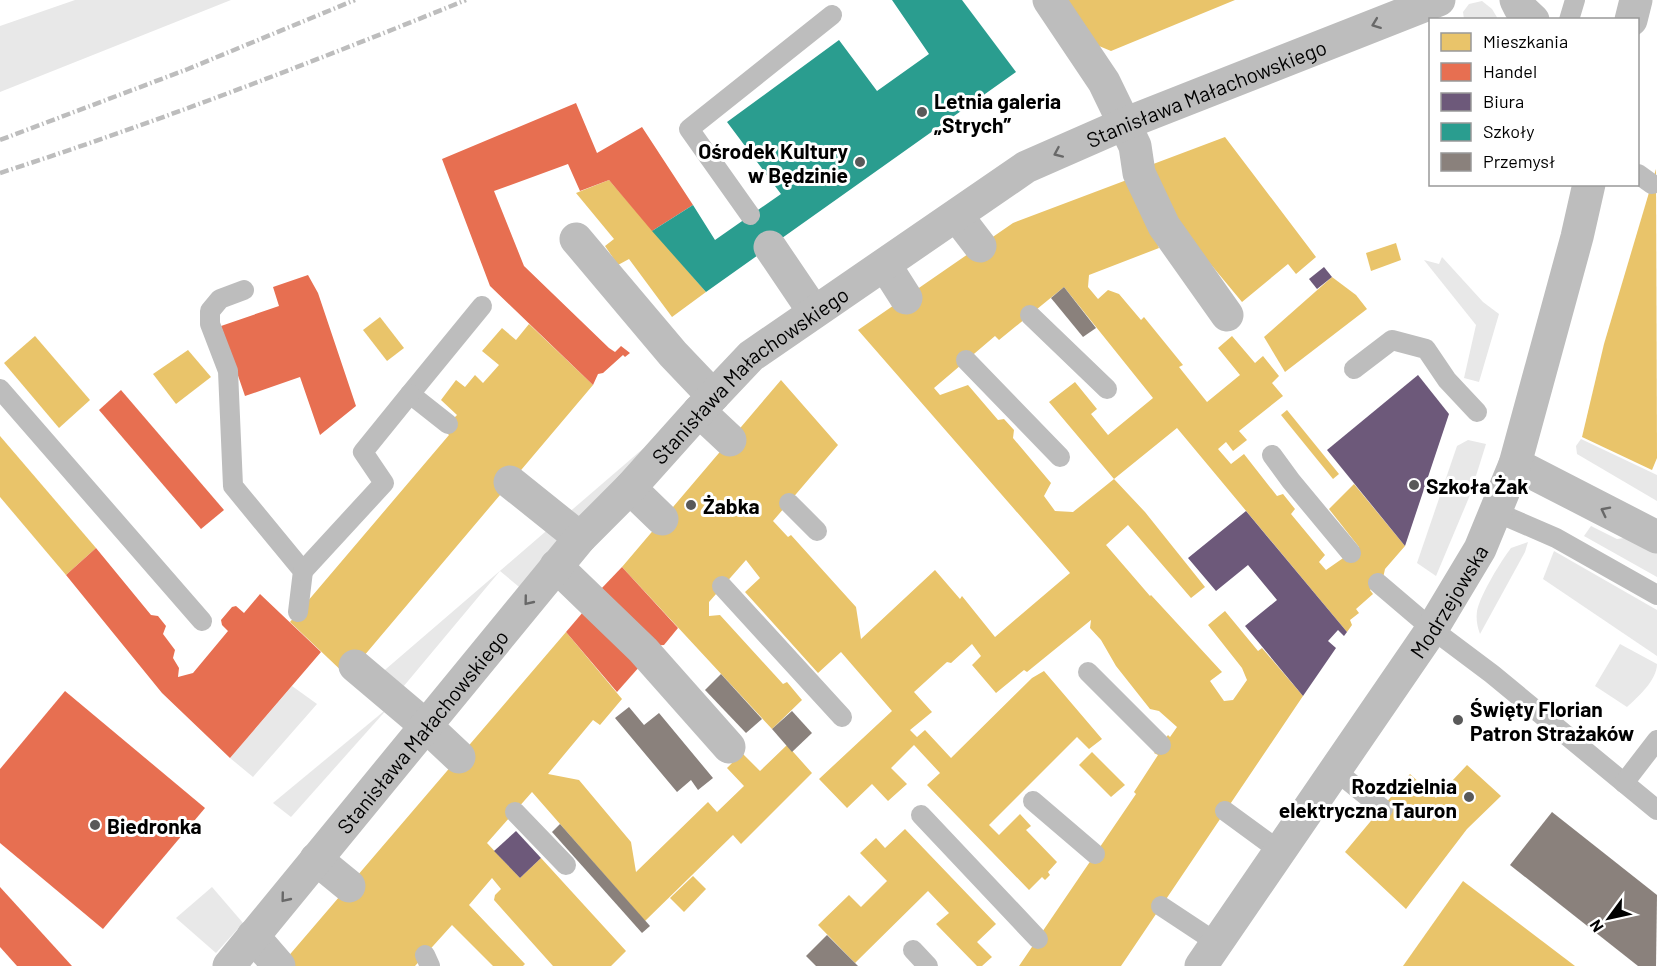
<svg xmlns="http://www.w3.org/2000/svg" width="1657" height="966" viewBox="0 0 1657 966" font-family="Barlow,sans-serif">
	<rect width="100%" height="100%" fill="#fff"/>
	<g fill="#e8e8e8">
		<path d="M75 0H231L0 92V26Z"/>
		<path d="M1482 1 1492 9 1498 19H1464L1463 12 1469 4Z"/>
		<path d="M1442 257 1483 302 1499 314 1479 382 1464 378 1476 325 1424 260 1439 264Z"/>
		<path d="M1581 439 1657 475V501L1577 454 1576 446Z"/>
		<path d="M1468 440 1486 444 1470 495 1436 576 1417 563 1457 446Z"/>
		<path d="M645 447 579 526 566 515Z"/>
		<path d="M552 526 567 539 524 591 500 571 398 693 379 675Z"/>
		<path d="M1591 526 1617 539 1639 536 1657 545V577L1584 536Z"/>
		<path d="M1528 542 1525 552 1480 634C1477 626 1476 619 1477 611 1480 595 1501 561 1511 548Z"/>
		<path d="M1554 551 1657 610V656L1543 579Z"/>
		<path d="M1620 644 1657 664C1657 680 1638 697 1627 707L1595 686Z"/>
		<path d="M292 686 317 704 253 777 230 758Z"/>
		<path d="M389 707 291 817 273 803Z"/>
		<path d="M212 887 243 923 216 953 176 918Z"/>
	</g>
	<g fill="#e9c46a">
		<path d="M1064 0H1235L1111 51 1099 46Z"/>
		<path d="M1225 137 1316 257 1296 274 1288 264 1242 302 1155 197 1148 166Z"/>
		<path d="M1656 169 1657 458 1652 470 1582 437 1604 344Z"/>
		<path d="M1132 178 1159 248 1089 275 1088 287 1098 299 1108 290 1119 294 1141 320 1144 317 1183 365 1179 367 1207 402 1240 375 1218 348 1232 336 1255 363 1263 356 1279 376 1272 383 1283 396 1239 431 1247 440 1233 451 1226 442 1218 449 1231 464 1244 454 1277 496 1283 494 1295 509 1291 514 1325 555 1319 562 1326 570 1359 547 1329 509 1354 484 1405 546 1385 569 1383 578 1370 590 1373 594 1356 609 1359 613 1350 620 1352 625 1347 632 1177 428 1114 479 1049 402 1075 382 1097 409 1091 414 1108 435 1153 398 1064 287 999 340 995 336 934 388 940 395 968 385 998 420 1004 419 1014 430 1013 438 1051 483 1044 496 1055 511 1073 512 1114 479 1145 512 1205 587 1191 598 1128 525 1106 545 1150 596 1151 595 1222 672 1210 681 1224 701 1233 700 1247 680 1242 668 1208 625 1225 611 1258 651 1262 648 1303 696 1121 966H1019L1136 794 1134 792 1158 755 1154 753 1168 735 1170 737 1177 727 1159 711 1150 709 1116 666 1101 640 1090 628 1091 620 1027 672 1024 670 996 693 972 665 981 656 972 644 951 663 947 662 914 692 932 712 910 730 917 737 925 730 951 758 1032 678 1044 671 1102 739 1089 749 1077 737 989 825 999 835 1020 814 1031 826 1026 830 1057 862 1048 872 1050 875 1045 880 1042 877 1029 890 927 785 940 773 914 745 891 768 907 784 888 801 872 784 847 808 819 779 892 711 841 652 818 673 745 592 760 578 746 560 709 602V616L720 615 783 684 787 682 802 700 772 729 622 567 781 380 838 445 773 521 788 537 791 535 856 607 861 639 935 570 960 599 962 596 995 637 1070 573 858 330 1013 223Z"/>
		<path d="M609 180 706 292 672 317 629 259 618 265 605 246 614 239 576 193Z"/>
		<path d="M1396 243 1401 260 1371 271 1366 253Z"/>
		<path d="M1332 277 1356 295 1367 309 1285 372 1264 337Z"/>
		<path d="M380 317 404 348 387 361 363 330Z"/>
		<path d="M529 324 593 385 347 676 290 622 449 435 443 429 457 415 441 400 456 380 465 387 475 375 483 383 499 365 482 351 502 328 516 340Z"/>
		<path d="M35 336 90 400 59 428 4 363Z"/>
		<path d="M188 350 211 377 176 404 153 374Z"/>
		<path d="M1287 410 1339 474 1333 479 1281 415Z"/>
		<path d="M0 436 96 548 66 575 0 497Z"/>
		<path d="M566 632 622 699 600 725 593 720 548 774 579 780 631 842 636 872 708 802 717 812 744 786 727 768 742 753 760 771 787 745 812 773 741 844 733 835 645 921 532 792 487 843 520 878 541 858 626 951 611 966H553L494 900 495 895 501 889 492 878 469 905 525 964 523 966H493L452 925 415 966H280Z"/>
		<path d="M1092 752 1125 785 1111 797 1079 765Z"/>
		<path d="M1467 765 1501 796 1467 829 1406 909 1345 852 1410 774 1436 798Z"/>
		<path d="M905 829 996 924 977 942 992 957 982 966H977L936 924 949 913 928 891 855 963 818 925 849 895 861 907 887 881 860 853 876 838 885 848Z"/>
		<path d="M693 876 706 889 684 912 670 898Z"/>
		<path d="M1463 881 1575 966H1403Z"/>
	</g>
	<g fill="#e76f51">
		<path d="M576 103 597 153 642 127 693 205 652 231 609 180 580 191 568 164 494 191 524 266 609 348 615 352 621 346 630 353 625 357 623 355 603 373 598 374 593 385 490 286 442 159Z"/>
		<path d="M308 275 318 293 356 406 320 435 300 377 245 396 221 326 279 306 273 287Z"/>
		<path d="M121 390 224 510 201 529 99 410Z"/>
		<path d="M96 548 151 615 158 616 166 626 163 634 175 650 173 658 179 668 178 677 193 673 228 631 222 625 221 620 232 607 236 606 244 613 260 594 321 652 230 758 162 693 66 575Z"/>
		<path d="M622 567 678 628 664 645 652 646 600 590Z"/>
		<path d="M589 605 640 666 617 692 566 632Z"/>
		<path d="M65 691 205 808 103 929 0 843V769Z"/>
		<path d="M0 887 72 966H17L0 947Z"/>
	</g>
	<g fill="#6d597a">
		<path d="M1324 267 1332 277 1317 289 1309 279Z"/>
		<path d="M1418 375 1449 414 1405 546 1327 450Z"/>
		<path d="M1246 511 1347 632 1344 636 1338 630 1328 641 1336 648 1303 696 1245 626 1277 600 1248 565 1216 591 1188 558Z"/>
		<path d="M516 831 541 858 520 878 494 851Z"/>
	</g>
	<path fill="#2a9d8f" d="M892 0H962L1016 72 706 292 652 231 693 205 715 240 781 194 727 122 839 40 877 91 929 54Z"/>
	<g fill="#8a817c">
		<path d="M1064 287 1096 328 1083 337 1051 298Z"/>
		<path d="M721 674 762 719 746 733 705 690Z"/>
		<path d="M629 707 644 725 659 713 713 778 698 790 691 780 677 792 615 718Z"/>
		<path d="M792 711 812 733 792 752 772 729Z"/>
		<path d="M1552 812 1657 895 1656 966H1638L1510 865Z"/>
		<path d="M560 824 650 926 642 933 552 832Z"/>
		<path d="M827 935 858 966H816L806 956Z"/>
	</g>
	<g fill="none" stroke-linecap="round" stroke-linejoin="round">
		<g stroke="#bdbdbd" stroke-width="20">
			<path d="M1569 20 1575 0"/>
			<path d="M1638 174 1652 184"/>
			<path d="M750 215 689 129 832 15"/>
			<path d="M244 290 220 299 210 311V324L228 371 233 486 303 571 298 612"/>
			<path d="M1030 315 1107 389"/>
			<path d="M966 360 1060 457"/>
			<path d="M1354 369 1392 340 1426 349 1447 380 1477 412"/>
			<path d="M0 389 202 621"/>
			<path d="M448 424 410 394 482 306"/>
			<path d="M1272 455 1291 481 1351 553"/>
			<path d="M789 503 817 531"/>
			<path d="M1496 512 1556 538 1657 595"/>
			<path d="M303 571 384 483 363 452 410 394"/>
			<path d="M1378 583 1432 629 1492 674 1657 810"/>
			<path d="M722 586 842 717"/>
			<path d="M1088 672 1161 745"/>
			<path d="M1336 771 1383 809"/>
			<path d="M1624 783 1657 740"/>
			<path d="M1033 801 1095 854"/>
			<path d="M1225 811 1281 852"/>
			<path d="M515 812 566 865"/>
			<path d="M921 815 1038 939"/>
			<path d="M1161 906 1217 943"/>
			<path d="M913 950 928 966"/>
			<path d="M425 955 430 966"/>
		</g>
		<g stroke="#bdbdbd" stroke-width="33">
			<path d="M1049 0 1104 82 1135 146 1139 173 1164 226 1227 315"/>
			<path d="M1516 0 1520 8 1533 20"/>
			<path d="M1631 20 1636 0"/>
			<path d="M957 216 980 246"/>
			<path d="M576 239 673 354 713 396"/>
			<path d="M770 247 814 312"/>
			<path d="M885 265 906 298"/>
			<path d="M699 411 730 440"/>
			<path d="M1515 464 1657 537"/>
			<path d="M510 482 580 538"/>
			<path d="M630 488 662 519"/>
			<path d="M556 566 643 650 729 747"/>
			<path d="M355 666 426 726 459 757"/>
			<path d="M316 859 349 886"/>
			<path d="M253 936 279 966"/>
			<path id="s1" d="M229 966 580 538 630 488 699 411 751 356 1026 167 1124 124 1439 0"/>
			<path id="s2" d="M1201 966 1432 629 1480 549 1515 464 1577 237 1589 184"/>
		</g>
		<g stroke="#bdbdbd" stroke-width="4.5" stroke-dasharray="9 3 1.5 3" stroke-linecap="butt">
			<path d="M0 140 188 69 355 0"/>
			<path d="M0 173C158 122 313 62 466 0"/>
		</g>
	</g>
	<defs><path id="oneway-chevron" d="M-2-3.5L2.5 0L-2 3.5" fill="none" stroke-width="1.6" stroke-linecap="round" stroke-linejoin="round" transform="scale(1.5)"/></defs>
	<g stroke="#686868">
		<use href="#oneway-chevron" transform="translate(1376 24) rotate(159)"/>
		<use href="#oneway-chevron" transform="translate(1058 153) rotate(156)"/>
		<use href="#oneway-chevron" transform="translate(1605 511) rotate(-153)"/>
		<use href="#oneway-chevron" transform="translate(528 601) rotate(129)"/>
		<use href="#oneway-chevron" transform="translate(285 898) rotate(129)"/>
	</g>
	<g fill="#595959" stroke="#fff" stroke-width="2">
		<circle cx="922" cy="112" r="6"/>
		<circle cx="860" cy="162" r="6"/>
		<circle cx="1414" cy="485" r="6"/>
		<circle cx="691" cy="505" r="6"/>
		<circle cx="1458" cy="720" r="6"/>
		<circle cx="1469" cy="797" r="6"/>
		<circle cx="95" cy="825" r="6"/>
	</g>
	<g text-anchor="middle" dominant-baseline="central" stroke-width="6" stroke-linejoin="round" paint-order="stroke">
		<g font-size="21" fill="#000" stroke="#fff">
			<text stroke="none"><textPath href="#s1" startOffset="1332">Stanisława Małachowskiego</textPath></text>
			<text stroke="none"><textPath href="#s1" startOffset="790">Stanisława Małachowskiego</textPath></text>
			<text stroke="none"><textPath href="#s2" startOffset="441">Modrzejowska</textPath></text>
			<text stroke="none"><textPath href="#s1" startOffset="304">Stanisława Małachowskiego</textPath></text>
		</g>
		<g font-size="21" font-weight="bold" fill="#000" stroke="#fff" text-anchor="start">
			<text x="934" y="100">Letnia galeria<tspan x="934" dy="24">„Strych”</tspan></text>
			<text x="848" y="150" text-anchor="end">Ośrodek Kultury<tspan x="848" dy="24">w Będzinie</tspan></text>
			<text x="1426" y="485">Szkoła Żak</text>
			<text x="703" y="505">Żabka</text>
			<text x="1470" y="708">Święty Florian<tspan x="1470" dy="24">Patron Strażaków</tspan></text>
			<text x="1457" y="785" text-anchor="end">Rozdzielnia<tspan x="1457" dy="24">elektryczna Tauron</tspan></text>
			<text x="107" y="825">Biedronka</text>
		</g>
	</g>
	<rect x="1429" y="18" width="210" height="168" fill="#ffffff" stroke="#999999" stroke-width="1.5"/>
	<rect x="1441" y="33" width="30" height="18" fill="#e9c46a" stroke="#999999" stroke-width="1.5"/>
	<text x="1483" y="48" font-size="18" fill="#000000">Mieszkania</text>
	<rect x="1441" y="63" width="30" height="18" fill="#e76f51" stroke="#999999" stroke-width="1.5"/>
	<text x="1483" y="78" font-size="18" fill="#000000">Handel</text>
	<rect x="1441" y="93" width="30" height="18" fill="#6d597a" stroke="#999999" stroke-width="1.5"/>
	<text x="1483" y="108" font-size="18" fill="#000000">Biura</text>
	<rect x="1441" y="123" width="30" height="18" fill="#2a9d8f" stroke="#999999" stroke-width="1.5"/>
	<text x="1483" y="138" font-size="18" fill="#000000">Szkoły</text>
	<rect x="1441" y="153" width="30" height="18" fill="#8a817c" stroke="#999999" stroke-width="1.5"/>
	<text x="1483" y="168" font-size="18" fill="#000000">Przemysł</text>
	<g transform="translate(1609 918) rotate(237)" stroke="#ffffff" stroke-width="4.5" paint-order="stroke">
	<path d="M0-4.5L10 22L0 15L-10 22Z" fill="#000000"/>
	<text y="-9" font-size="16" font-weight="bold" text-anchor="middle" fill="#000000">N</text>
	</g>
</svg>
